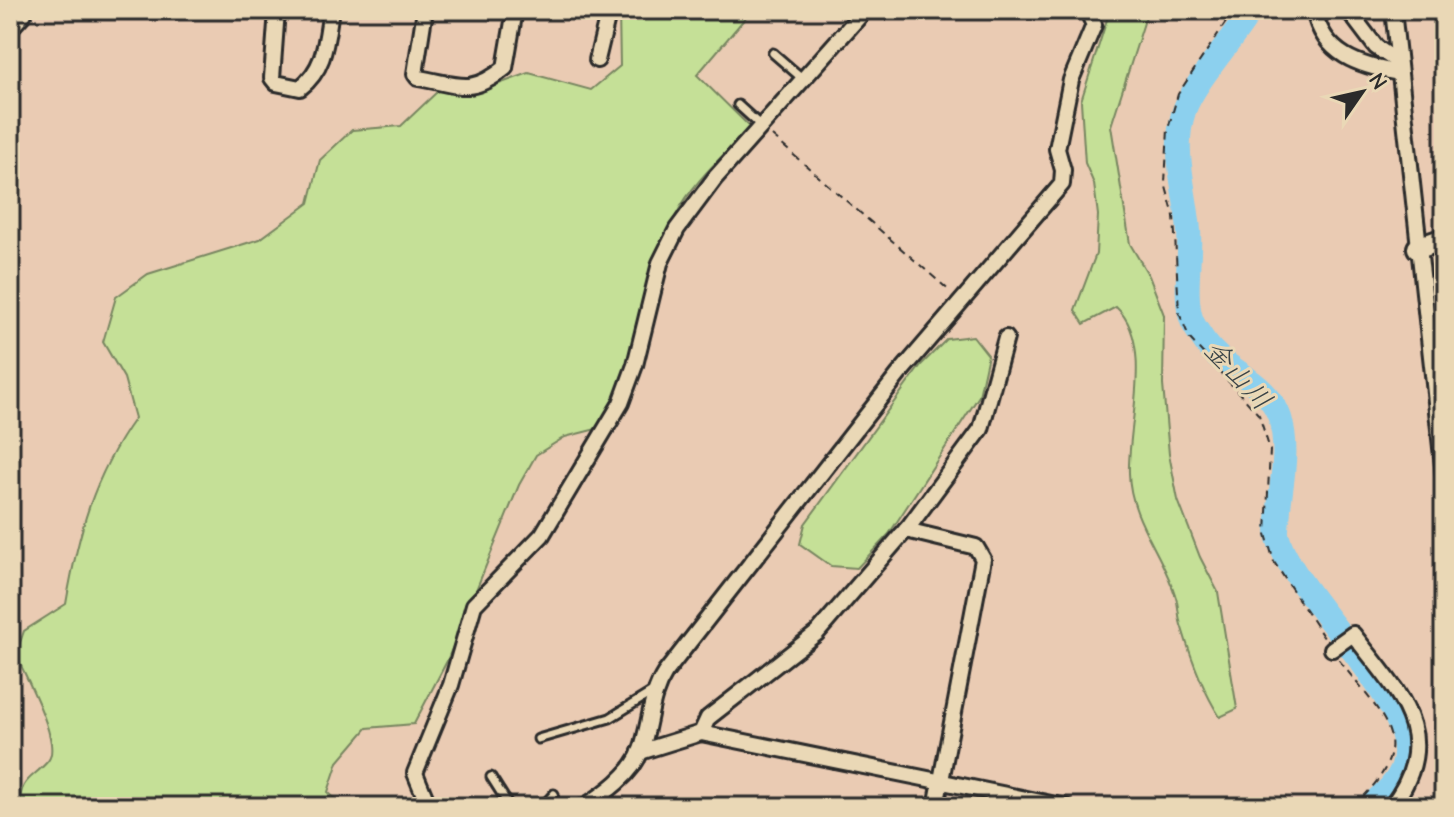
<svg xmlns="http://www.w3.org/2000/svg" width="1454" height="817" viewBox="0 0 1454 817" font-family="'Comic Neue','Klee One',sans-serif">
	<rect width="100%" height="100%" fill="#eacbb3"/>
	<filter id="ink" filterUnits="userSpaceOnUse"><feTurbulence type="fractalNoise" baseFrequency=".0125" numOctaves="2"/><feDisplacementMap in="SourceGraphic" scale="16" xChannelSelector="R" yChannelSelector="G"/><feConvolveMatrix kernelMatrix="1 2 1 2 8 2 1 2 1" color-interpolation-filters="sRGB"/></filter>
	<g filter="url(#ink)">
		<g fill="#c5e097" stroke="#788661" stroke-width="2">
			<path d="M619 10H752L697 75 751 128C727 152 699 176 681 206 643 272 633 353 612 425L565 437 536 455 519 485 447 661 414 724 367 728 338 762 328 792 343 807H19C21 776 32 780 48 761 63 743 24 675 16 654L24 631 66 604C78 534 93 477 135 418L124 378 103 342 116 297 148 274 260 239 309 203 320 160 352 130 401 126 438 91 474 93 529 73 591 90 620 66Z"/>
			<path d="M1110 10H1148L1111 126 1130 244 1149 276 1164 315 1163 385 1169 454 1178 500 1200 557 1218 592 1237 709 1220 717C1203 691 1191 658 1182 628 1178 618 1179 607 1176 598 1164 555 1130 520 1129 473 1127 427 1155 343 1116 307L1084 324 1075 310 1096 254 1098 215 1094 184 1085 163 1081 101Z"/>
			<path d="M973 336 988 355 979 396 889 534 857 568 831 566 800 544 805 524 921 365 947 339Z"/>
		</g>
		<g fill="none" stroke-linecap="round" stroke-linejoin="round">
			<path stroke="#8cd0ee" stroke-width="24" d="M1251 10C1235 38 1193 83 1184 111 1171 150 1186 191 1189 231 1191 256 1183 298 1192 321 1195 328 1201 336 1205 342 1226 372 1268 381 1280 418 1289 448 1282 478 1279 508 1279 518 1275 530 1278 538 1297 602 1423 706 1403 766 1397 784 1381 796 1368 807"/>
			<g stroke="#2b2b2b" stroke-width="13">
				<g id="lane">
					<path d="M773 53 803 79"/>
					<path d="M738 105 761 126"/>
					<path d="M538 739 610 718 654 691"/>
					<path d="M491 777 510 807"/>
					<path d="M542 807 554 794"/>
				</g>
			</g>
			<g stroke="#2b2b2b" stroke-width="20">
				<g id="street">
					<path d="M277 10 272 78 276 83 300 88C326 68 326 40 331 10"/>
					<path d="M425 10 415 74 418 78C460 85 470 96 505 68L515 10"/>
					<path d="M1314 10C1323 55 1359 66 1400 73"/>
					<path d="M1348 10 1376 47 1398 62"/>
					<path d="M1393 10 1444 475"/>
					<path d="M597 60 609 10"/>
					<path d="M906 530 976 547 983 559 936 807"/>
					<path d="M1332 649 1353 634C1397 692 1446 735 1391 807"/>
					<path d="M701 733 708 718 817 633 910 525 981 429 1006 338"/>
					<path d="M640 752 701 733 1066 807"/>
					<path d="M429 807 415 773 451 685 474 605 542 535 621 403 635 365 660 263 677 229 715 178 865 10"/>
					<path d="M584 807C604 794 633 774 641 750 651 723 649 698 665 673L899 374 1062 184 1063 170 1057 149 1071 80 1094 25 1087 10"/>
				</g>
			</g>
			<g stroke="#2b2b2b" stroke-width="26">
				<path id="secondary" d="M1418 248 1444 239"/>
			</g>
			<g stroke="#2b2b2b" stroke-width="32">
				<path id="highway" d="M10 20 19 10"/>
			</g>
			<g stroke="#2b2b2b" stroke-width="2" stroke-dasharray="8 6" stroke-linecap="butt">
				<path d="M1234 10 1178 94 1168 129 1165 183 1174 216 1179 313 1190 339 1259 415 1270 450 1266 534 1274 562 1324 638"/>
				<path d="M772 136 951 292"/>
				<path d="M1339 660C1386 722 1422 742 1353 807"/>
			</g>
			<use href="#lane" stroke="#ead8b6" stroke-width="7"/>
			<use href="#street" stroke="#ead8b6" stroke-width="14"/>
			<use href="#secondary" stroke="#ead8b6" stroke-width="20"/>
			<use href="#highway" stroke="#ead8b6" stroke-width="26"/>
		</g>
	</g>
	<g text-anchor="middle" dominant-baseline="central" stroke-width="6" stroke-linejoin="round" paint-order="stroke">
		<g font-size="28" font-style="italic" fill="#3a4448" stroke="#ead8b6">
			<text transform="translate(1238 375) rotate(47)">金山川</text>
		</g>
	</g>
	<rect width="1454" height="817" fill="none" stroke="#ead8b6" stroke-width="40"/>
	<rect x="20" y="20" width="1414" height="777" fill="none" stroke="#2b2b2b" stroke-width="3" filter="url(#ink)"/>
	<g transform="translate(1362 92) rotate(56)" stroke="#ead8b6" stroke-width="6" paint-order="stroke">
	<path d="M0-6L14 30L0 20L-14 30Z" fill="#2b2b2b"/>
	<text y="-12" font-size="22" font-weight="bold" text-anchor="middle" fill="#2b2b2b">N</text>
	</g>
</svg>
